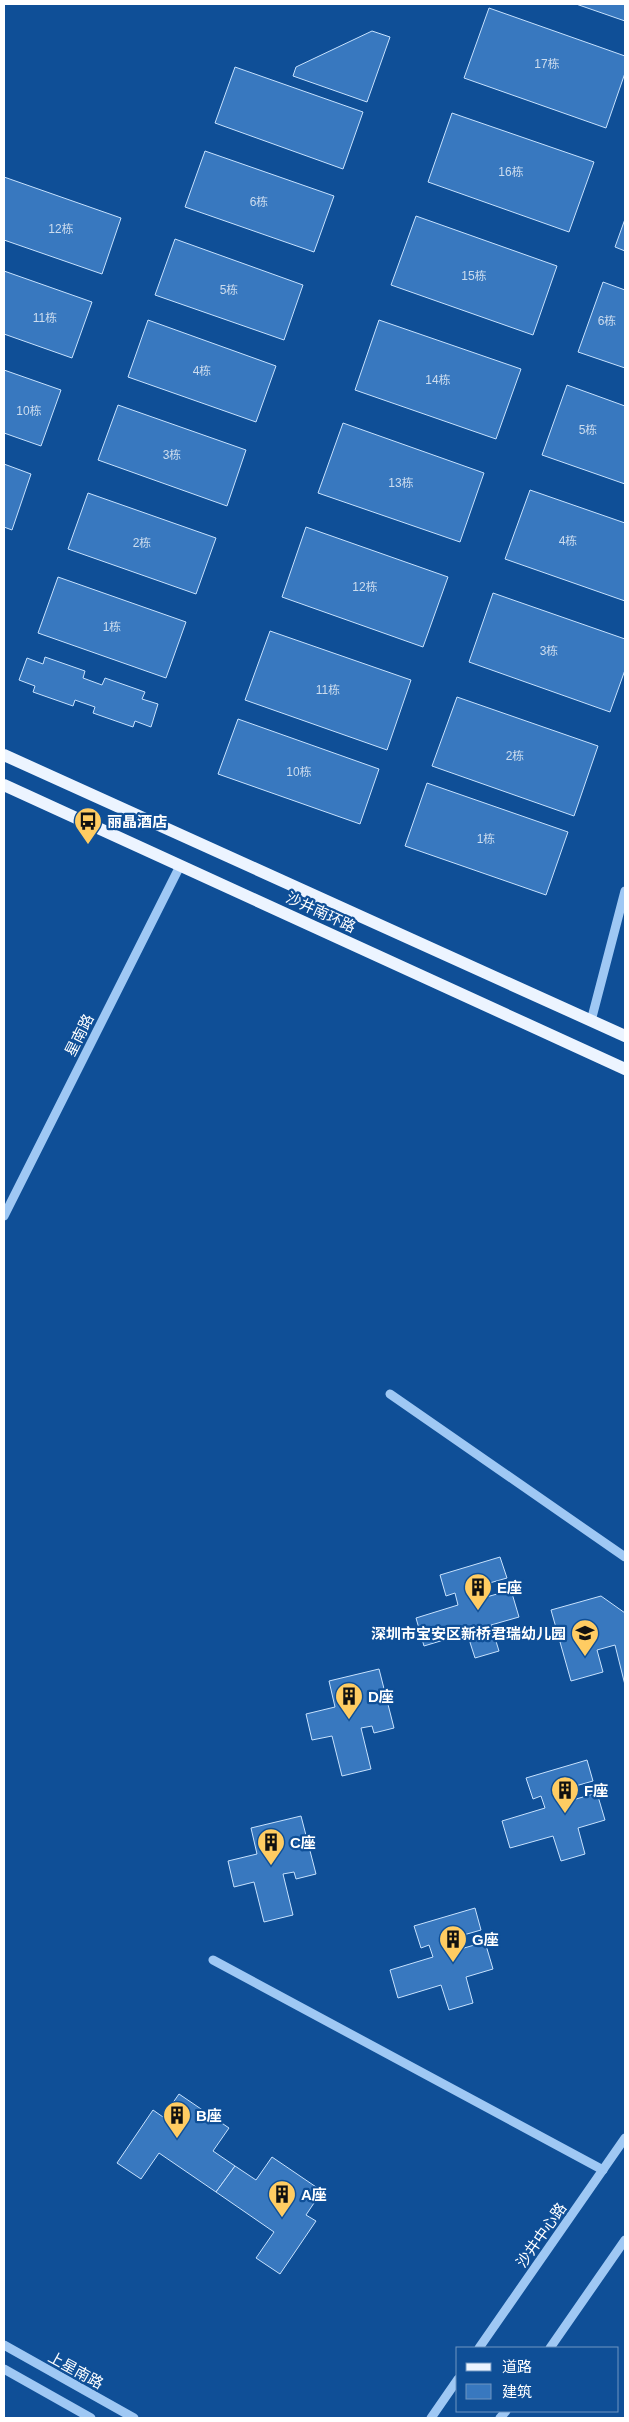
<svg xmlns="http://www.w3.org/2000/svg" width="629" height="2422" viewBox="0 0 629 2422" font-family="Helvetica,'Noto Sans SC',sans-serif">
	<rect width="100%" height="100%" fill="#0f4f97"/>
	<g fill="#3878bf" stroke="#c7e2fe">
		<path d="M576 4H625V21Z"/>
		<path d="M489 8 625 56V73L606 128 464 78Z"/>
		<path d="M372 31 390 37 367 102 293 76 296 67Z"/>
		<path d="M235 67 363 112 343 169 215 123Z"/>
		<path d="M452 113 594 162 569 232 428 182Z"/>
		<path d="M205 151 334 196 314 252 185 207Z"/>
		<path d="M4 177 121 218 102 274 4 240Z"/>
		<path d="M416 216 557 266 533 335 391 285Z"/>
		<path d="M625 219V251L615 247Z"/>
		<path d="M175 239 303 285 284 340 155 295Z"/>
		<path d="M4 271 92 302 72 358 4 334Z"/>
		<path d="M603 282 625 290V368L578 352Z"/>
		<path d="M148 320 276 366 256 422 128 377Z"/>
		<path d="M379 320 521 369 496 439 355 390Z"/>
		<path d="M4 370 61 390 41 446 4 433Z"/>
		<path d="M567 385 625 406V484L542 455Z"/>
		<path d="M118 405 246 450 227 506 98 460Z"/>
		<path d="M343 423 484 473 460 542 318 493Z"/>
		<path d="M4 464 31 474 12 530 4 527Z"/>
		<path d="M530 490 625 523V601L505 559Z"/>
		<path d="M88 493 216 538 196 594 68 549Z"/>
		<path d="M306 527 448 577 423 647 282 597Z"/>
		<path d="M58 577 186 622 166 678 38 633Z"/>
		<path d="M493 593 625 639V670L610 712 469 662Z"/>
		<path d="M270 631 411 680 387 750 245 700Z"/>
		<path d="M45 657 85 671 83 678 102 685 105 678 145 692 142 699 158 704 151 727 135 721 133 727 93 713 95 707 75 700 73 706 33 692 35 686 19 680 27 658 43 664Z"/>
		<path d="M457 697 598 746 574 816 432 766Z"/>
		<path d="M238 719 379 769 360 824 218 774Z"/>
		<path d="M427 783 568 832 546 895 405 846Z"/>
		<path d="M500 1557 507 1578 479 1586 483 1598 511 1590 519 1617 491 1625 499 1651 475 1658 467 1633 424 1646 416 1618 458 1605 455 1593 446 1596 440 1575Z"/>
		<path d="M601 1596 625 1613V1685L615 1645 597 1650 603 1672 571 1681 551 1610Z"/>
		<path d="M379 1669 394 1728 374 1733 372 1726 361 1728 371 1769 342 1776 332 1736 312 1740 306 1714 335 1707 329 1681Z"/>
		<path d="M587 1760 593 1781 565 1789 569 1801 597 1793 605 1820 578 1828 585 1854 561 1861 553 1836 510 1848 502 1821 545 1808 541 1796 533 1799 526 1778Z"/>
		<path d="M301 1816 316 1874 296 1879 294 1872 283 1874 293 1915 264 1922 254 1882 234 1887 228 1861 257 1854 251 1828Z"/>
		<path d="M475 1908 481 1930 453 1938 457 1950 485 1942 493 1969 466 1977 473 2003 449 2010 441 1985 398 1998 390 1970 433 1957 429 1945 421 1948 414 1926Z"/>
		<path d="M179 2094 229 2128 213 2151 235 2166 216 2192 159 2153 141 2179 117 2163 153 2110 163 2117Z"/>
		<path d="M272 2157 322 2191 306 2215 316 2221 280 2274 256 2258 274 2232 216 2192 235 2166 256 2180Z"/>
	</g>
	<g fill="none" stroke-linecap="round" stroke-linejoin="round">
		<g stroke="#9fc8f4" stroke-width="9">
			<path d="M591 1021 625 891"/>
			<path d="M4 1216 180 866"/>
			<path d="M390 1394 625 1557"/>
			<path d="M213 1960 603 2170"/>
			<path d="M4 2345 134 2418"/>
			<path d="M479 2348 625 2138"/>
			<path d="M550 2348 625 2240"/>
			<path d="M4 2369 91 2418"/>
			<path d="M431 2418 458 2379"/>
			<path d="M500 2418 506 2411"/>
		</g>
		<g stroke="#ecf4ff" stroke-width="12">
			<path d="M4 755 625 1036"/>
			<path d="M4 785 625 1069"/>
		</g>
	</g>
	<defs>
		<g id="bus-pin" transform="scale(1.4375)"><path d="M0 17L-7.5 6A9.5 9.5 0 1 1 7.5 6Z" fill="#ffcc62" stroke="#0f4f97"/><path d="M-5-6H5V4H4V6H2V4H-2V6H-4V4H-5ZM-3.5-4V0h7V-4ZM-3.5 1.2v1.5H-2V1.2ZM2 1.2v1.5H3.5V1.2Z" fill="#111"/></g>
		<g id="building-pin" transform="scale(1.4375)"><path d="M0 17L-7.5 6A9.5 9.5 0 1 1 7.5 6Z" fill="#ffcc62" stroke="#0f4f97"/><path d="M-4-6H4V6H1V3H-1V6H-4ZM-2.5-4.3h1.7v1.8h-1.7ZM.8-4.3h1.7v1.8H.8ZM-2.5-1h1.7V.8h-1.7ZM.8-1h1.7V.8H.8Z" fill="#111"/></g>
		<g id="school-pin" transform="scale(1.4375)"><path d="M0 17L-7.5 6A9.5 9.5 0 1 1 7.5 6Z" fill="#ffcc62" stroke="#0f4f97"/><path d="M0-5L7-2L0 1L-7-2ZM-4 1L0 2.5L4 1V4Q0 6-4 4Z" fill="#111"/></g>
	</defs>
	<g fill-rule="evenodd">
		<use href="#bus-pin" x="88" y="821"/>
		<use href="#building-pin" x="478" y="1587"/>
		<use href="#school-pin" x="585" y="1633"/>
		<use href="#building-pin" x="349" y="1696"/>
		<use href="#building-pin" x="565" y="1790"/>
		<use href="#building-pin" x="271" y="1842"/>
		<use href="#building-pin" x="453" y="1939"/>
		<use href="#building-pin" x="177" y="2115"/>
		<use href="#building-pin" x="282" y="2194"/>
	</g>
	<g text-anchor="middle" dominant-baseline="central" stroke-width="4.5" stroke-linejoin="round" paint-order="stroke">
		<g font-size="12" fill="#cdddef">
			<text x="547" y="64">17栋</text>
			<text x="511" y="172">16栋</text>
			<text x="259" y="202">6栋</text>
			<text x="61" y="229">12栋</text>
			<text x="474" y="276">15栋</text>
			<text x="229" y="290">5栋</text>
			<text x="45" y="318">11栋</text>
			<text x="607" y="321">6栋</text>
			<text x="202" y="371">4栋</text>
			<text x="438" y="380">14栋</text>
			<text x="29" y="411">10栋</text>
			<text x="588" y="430">5栋</text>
			<text x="172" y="455">3栋</text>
			<text x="401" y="483">13栋</text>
			<text x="568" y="541">4栋</text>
			<text x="142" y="543">2栋</text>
			<text x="365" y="587">12栋</text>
			<text x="112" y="627">1栋</text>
			<text x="549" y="651">3栋</text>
			<text x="328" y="690">11栋</text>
			<text x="515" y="756">2栋</text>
			<text x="299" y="772">10栋</text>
			<text x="486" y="839">1栋</text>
		</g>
		<g font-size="15" font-weight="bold" fill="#fff" stroke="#0f4f97" text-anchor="start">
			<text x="107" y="821">丽晶酒店</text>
			<text x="497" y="1587">E座</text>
			<text x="566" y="1633" text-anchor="end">深圳市宝安区新桥君瑞幼儿园</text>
			<text x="368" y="1696">D座</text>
			<text x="584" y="1790">F座</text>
			<text x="290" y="1842">C座</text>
			<text x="472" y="1939">G座</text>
			<text x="196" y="2115">B座</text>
			<text x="301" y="2194">A座</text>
		</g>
		<g font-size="15" fill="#fff" stroke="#0f4f97">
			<text transform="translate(321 912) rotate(25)">沙井南环路</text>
			<text transform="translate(79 1035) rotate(-63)">星南路</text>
			<text transform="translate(541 2235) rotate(-55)">沙井中心路</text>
			<text transform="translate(76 2370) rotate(29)">上星南路</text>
		</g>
	</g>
	<rect width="629" height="2422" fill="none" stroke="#ffffff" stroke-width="10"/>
	<rect x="456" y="2347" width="162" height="65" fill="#0f4f97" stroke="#6f95c1"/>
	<rect x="466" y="2363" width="25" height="8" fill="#ecf4ff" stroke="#6f95c1"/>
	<text x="502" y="2372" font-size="15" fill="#ffffff">道路</text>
	<rect x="466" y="2384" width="25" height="15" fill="#3878bf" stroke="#6f95c1"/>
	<text x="502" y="2397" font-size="15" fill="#ffffff">建筑</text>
</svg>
